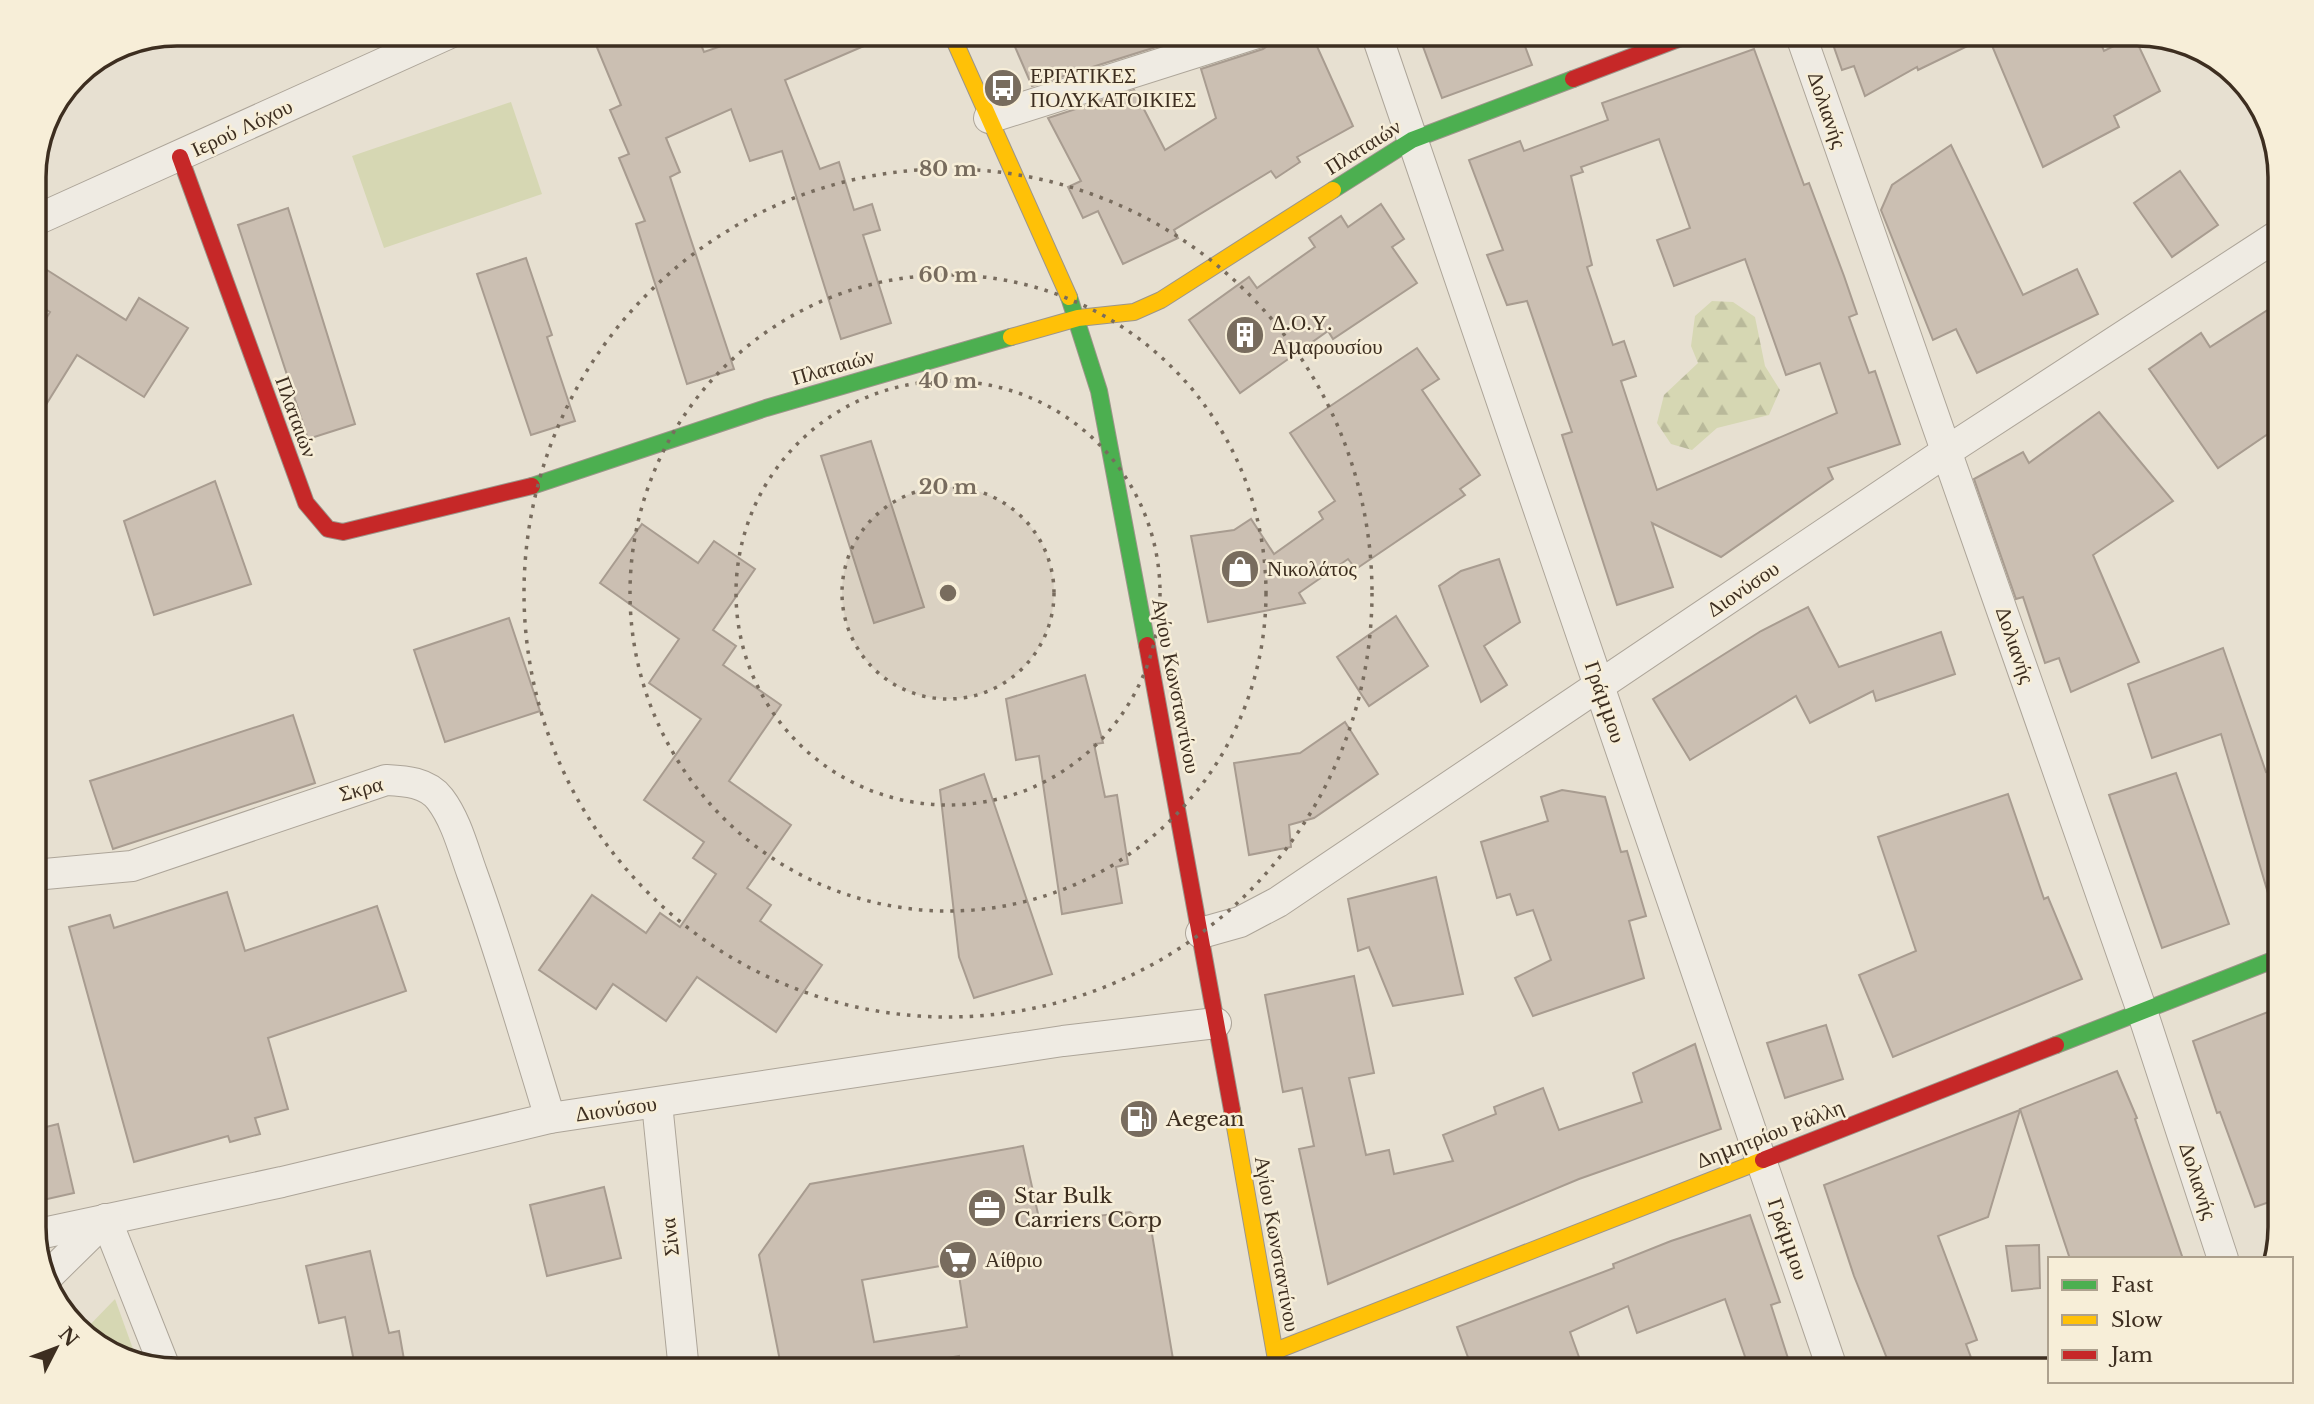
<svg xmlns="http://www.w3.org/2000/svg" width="2314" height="1404" viewBox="0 0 2314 1404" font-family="'Libre Baskerville',serif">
	<defs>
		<pattern id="forest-firs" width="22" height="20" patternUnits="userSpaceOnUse" patternTransform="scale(1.75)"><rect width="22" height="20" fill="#d6d7b3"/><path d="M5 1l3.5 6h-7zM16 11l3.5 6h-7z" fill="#b9b99a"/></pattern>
	</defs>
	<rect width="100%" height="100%" fill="#e7e0d1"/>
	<path fill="url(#forest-firs)" d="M1712 301 1733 302 1755 317 1765 366 1780 390 1769 415 1717 428 1692 450 1671 444 1657 423 1664 395 1698 363 1691 346 1695 316Z"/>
	<g fill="#d6d7b3">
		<path d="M511 102 542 194 384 248 352 156Z"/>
		<path d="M115 1299 137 1360 105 1351 84 1331Z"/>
	</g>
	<g fill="#cbbfb2" stroke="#a89c90" stroke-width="2" fill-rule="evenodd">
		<path d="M591 33H696L704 52 759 33H894L785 80 820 169 839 162 854 210 872 204 880 230 863 235 891 323 841 339 782 151 750 161 731 109 666 138 680 172 670 177 734 369 687 384 636 224 645 221 619 158 629 154 610 110 621 105Z"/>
		<path d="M1009 33H1190L1191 36 1032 86Z"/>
		<path d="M1274 33H1311L1353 126 1297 157 1300 162 1276 178 1271 171 1174 230 1178 238 1123 264 1098 211 1083 218 1068 187 1081 181 1048 118 1134 90 1165 150 1216 118 1201 69 1263 49 1270 44Z"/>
		<path d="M1418 33H1520L1532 65 1442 98Z"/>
		<path d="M1829 33H2096L2104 51 2134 36 2160 91 2114 116 2119 127 2043 167 1988 36 1918 70 1917 67 1865 96 1854 66 1842 70Z"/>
		<path d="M1754 49 1804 185 1809 183 1844 276 1857 314 1849 317 1869 373 1875 371 1900 444 1828 468 1833 479 1721 557 1652 523 1673 587 1617 605 1562 435 1572 432 1527 301 1507 305 1487 255 1503 250 1469 160 1520 141 1524 151 1608 120 1602 103ZM1659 139 1690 228 1657 240 1674 286 1745 259 1786 375 1820 363 1837 413 1657 490 1621 381 1636 376 1624 341 1613 345 1587 267 1592 265 1571 176 1583 172 1581 167Z"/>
		<path d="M1951 145 2023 295 2077 269 2098 314 1977 373 1956 329 1933 340 1881 210 1892 185Z"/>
		<path d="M2180 171 2218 225 2172 257 2134 203Z"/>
		<path d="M1381 204 1404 239 1392 247 1417 283 1333 339 1328 331 1240 393 1189 320 1249 277 1257 288 1315 247 1309 238 1341 216 1348 227Z"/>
		<path d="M288 208 355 424 308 439 238 225Z"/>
		<path d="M526 258 552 335 547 337 575 421 531 435 477 274Z"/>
		<path d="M47 270 126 320 139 298 188 328 144 397 77 355 34 424V338L50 312 34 302V291Z"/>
		<path d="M2280 302 2281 425 2218 468 2149 369 2201 333 2210 347Z"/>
		<path d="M1417 348 1439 379 1422 390 1480 475 1460 489 1465 495 1356 569 1348 559 1299 593 1305 603 1208 622 1191 536 1234 530 1251 519 1274 554 1323 519 1319 512 1335 501 1290 433Z"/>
		<path d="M2099 412 2173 501 2093 555 2139 662 2071 692 2059 658 2045 663 2023 597 2016 599 1974 479 2023 452 2029 463Z"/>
		<path d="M871 441 924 607 874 623 821 456Z"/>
		<path d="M215 481 251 584 154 615 124 521Z"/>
		<path d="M642 524 698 563 714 541 755 569 713 630 736 646 723 665 781 705 729 781 791 825 747 888 771 905 760 921 822 965 776 1032 697 977 666 1021 613 984 596 1009 539 970 592 895 646 933 660 913 680 927 716 874 693 858 704 842 644 800 701 719 649 683 679 639 600 583Z"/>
		<path d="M1499 559 1520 622 1484 646 1507 685 1481 702 1439 586 1461 571Z"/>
		<path d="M1808 607 1839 667 1941 632 1955 674 1876 701 1873 691 1810 723 1796 696 1690 760 1653 699 1761 631Z"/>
		<path d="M1396 616 1428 666 1369 706 1337 657Z"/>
		<path d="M509 618 540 711 445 742 414 650Z"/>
		<path d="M2223 648 2266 772 2281 768V908L2273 910 2221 734 2152 758 2128 684Z"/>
		<path d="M1085 675 1103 743 1094 744 1105 797 1117 795 1128 864 1116 867 1122 903 1062 914 1039 756 1016 760 1006 699Z"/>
		<path d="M293 715 315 783 113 849 90 781Z"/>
		<path d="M1345 722 1378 774 1314 818 1289 825 1291 847 1249 855 1234 763 1300 753Z"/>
		<path d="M2176 773 2229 924 2162 948 2109 795Z"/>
		<path d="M984 774 1052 974 974 998 959 957 940 790Z"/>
		<path d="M1562 790 1605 797 1621 852 1627 851 1646 916 1629 921 1644 978 1533 1016 1515 978 1551 960 1533 910 1517 915 1510 894 1497 898 1481 842 1548 821 1541 797Z"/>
		<path d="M2008 794 2044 899 2048 897 2082 979 1893 1057 1859 975 1916 951 1878 837Z"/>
		<path d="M1436 877 1463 994 1393 1006 1369 947 1358 951 1348 899Z"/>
		<path d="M227 892 245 951 377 906 406 991 268 1038 288 1109 255 1118 260 1134 230 1142 228 1136 134 1162 69 927 110 915 114 928Z"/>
		<path d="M1354 976 1374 1073 1349 1078 1366 1155 1389 1150 1394 1174 1453 1161 1443 1135 1496 1114 1494 1107 1543 1088 1559 1130 1642 1102 1633 1073 1695 1044 1721 1129 1579 1179 1328 1284 1299 1149 1314 1146 1302 1088 1283 1092 1265 995Z"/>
		<path d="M2281 1007V1198L2255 1207 2220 1112 2217 1113 2193 1041Z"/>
		<path d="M1826 1025 1843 1079 1785 1098 1767 1043Z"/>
		<path d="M2117 1071 2137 1118 2135 1119 2183 1259H2070L2020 1109Z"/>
		<path d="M2020 1110 1988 1217 1938 1236 1977 1340 1966 1344 1976 1371H1892L1854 1276 1824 1185Z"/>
		<path d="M58 1124 74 1193 34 1202V1130Z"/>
		<path d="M1023 1146 1040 1223 1130 1212 1151 1228 1175 1371H961L959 1356 879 1371H782L759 1255 810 1184ZM957 1263 967 1327 874 1342 862 1280Z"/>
		<path d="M604 1187 621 1258 547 1276 530 1205Z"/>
		<path d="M1750 1215 1780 1302 1771 1305 1792 1371H1750L1725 1299 1637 1333 1628 1306 1570 1332 1584 1371H1473L1457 1327 1614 1268 1613 1264 1671 1241Z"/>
		<path d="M2039 1245 2040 1288 2012 1291 2006 1246Z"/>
		<path d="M370 1251 389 1333 399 1331 406 1371H356L345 1317 319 1323 306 1266Z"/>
	</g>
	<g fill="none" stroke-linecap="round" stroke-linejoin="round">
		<g stroke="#ada599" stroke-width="32">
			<g id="street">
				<path d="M1376 33 1833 1371"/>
				<path d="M1800 33 2142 1011 2223 1259"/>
				<path d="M989 118 1257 33"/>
				<path d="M34 221 450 33"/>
				<path d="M34 875 132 866 386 780C405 781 427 782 440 799 456 820 463 848 472 873 501 953 525 1036 550 1118"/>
				<path d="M1201 933 1240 922 1278 902 1947 451 2280 234"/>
				<path d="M657 1103 684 1371"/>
				<path d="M106 1219 165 1368"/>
				<path d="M34 1235 282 1182 550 1118 1063 1041 1216 1023"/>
				<path d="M46 1278 106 1219"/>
			</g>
		</g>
		<g stroke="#9c958a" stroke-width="18">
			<g id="fast">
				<path d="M1333 190 1412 140 1573 79"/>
				<path d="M1069 297 1099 391 1147 645"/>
				<path d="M532 486 766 408 1011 337"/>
				<path d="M2056 1045 2281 957"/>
			</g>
		</g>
		<g stroke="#9c958a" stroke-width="18">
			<g id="slow">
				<path d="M951 33 1069 297"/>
				<path d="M1011 337 1078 318 1134 312 1161 300 1333 190"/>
				<path d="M1232 1110 1278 1371"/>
				<path d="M1275 1351 1763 1160"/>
			</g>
		</g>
		<g stroke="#9c958a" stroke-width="18">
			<g id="jam">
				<path d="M1573 79 1694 33"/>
				<path d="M180 157 306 503 328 529 343 532 532 486"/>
				<path d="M1147 645 1232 1110"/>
				<path d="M1763 1160 2056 1045"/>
			</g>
		</g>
		<use href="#street" stroke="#efebe3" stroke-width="30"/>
		<use href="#fast" stroke="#4caf50" stroke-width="16"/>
		<use href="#slow" stroke="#ffc107" stroke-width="16"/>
		<use href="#jam" stroke="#c62828" stroke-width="16"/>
	</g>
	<circle cx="948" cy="593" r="106" fill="#786c5e" fill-opacity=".12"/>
	<g fill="none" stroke="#786c5e" stroke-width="3.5" stroke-dasharray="3.5 7">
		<circle cx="948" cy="593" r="106"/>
		<circle cx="948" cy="593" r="212"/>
		<circle cx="948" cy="593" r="318"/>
		<circle cx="948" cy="593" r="424"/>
	</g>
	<defs>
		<g id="bus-disc" transform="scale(2.0125)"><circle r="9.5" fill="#786c5e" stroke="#f7eed8"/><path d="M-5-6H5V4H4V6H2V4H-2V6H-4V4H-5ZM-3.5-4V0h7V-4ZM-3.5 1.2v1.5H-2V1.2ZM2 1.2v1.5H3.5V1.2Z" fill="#fff"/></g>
		<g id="building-disc" transform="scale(2.0125)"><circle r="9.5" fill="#786c5e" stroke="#f7eed8"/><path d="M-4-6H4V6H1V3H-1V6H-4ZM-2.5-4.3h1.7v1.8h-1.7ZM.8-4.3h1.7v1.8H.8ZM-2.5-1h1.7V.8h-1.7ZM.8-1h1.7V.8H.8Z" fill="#fff"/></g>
		<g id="shop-disc" transform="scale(2.0125)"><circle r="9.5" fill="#786c5e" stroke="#f7eed8"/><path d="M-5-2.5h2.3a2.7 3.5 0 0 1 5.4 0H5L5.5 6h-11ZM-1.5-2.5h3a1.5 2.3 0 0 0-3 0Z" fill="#fff"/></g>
		<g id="fuel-disc" transform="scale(2.0125)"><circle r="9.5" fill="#786c5e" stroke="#f7eed8"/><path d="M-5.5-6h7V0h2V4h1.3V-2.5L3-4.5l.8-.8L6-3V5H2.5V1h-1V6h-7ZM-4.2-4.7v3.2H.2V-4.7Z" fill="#fff"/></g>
		<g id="office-disc" transform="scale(2.0125)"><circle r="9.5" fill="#786c5e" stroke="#f7eed8"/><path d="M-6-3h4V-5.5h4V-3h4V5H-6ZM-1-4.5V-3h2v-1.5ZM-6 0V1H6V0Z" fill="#fff"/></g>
		<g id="supermarket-disc" transform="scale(2.0125)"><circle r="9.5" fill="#786c5e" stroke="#f7eed8"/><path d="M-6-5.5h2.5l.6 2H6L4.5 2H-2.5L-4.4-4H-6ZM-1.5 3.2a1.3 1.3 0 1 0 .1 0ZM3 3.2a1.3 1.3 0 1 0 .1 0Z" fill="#fff"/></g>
	</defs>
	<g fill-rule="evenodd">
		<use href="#bus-disc" x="1003" y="88"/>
		<use href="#building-disc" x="1245" y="335"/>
		<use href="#shop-disc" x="1240" y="569"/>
		<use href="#fuel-disc" x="1139" y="1119"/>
		<use href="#office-disc" x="987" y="1208"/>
		<use href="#supermarket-disc" x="958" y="1260"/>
	</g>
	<g text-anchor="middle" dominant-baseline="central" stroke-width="5" stroke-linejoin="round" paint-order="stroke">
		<g font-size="21" fill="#3d2e20" stroke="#f7eed8" text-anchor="start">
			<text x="1030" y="76">ΕΡΓΑΤΙΚΕΣ<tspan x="1030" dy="24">ΠΟΛΥΚΑΤΟΙΚΙΕΣ</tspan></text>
			<text x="1272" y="323">Δ.Ο.Υ.<tspan x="1272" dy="24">Αμαρουσίου</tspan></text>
			<text x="1267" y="569">Νικολάτος</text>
			<text x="1166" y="1119">Aegean</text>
			<text x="1014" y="1196">Star Bulk<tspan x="1014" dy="24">Carriers Corp</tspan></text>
			<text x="985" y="1260">Αίθριο</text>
		</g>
		<g font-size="21" fill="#3d2e20" stroke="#f7eed8">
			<text transform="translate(1827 110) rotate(71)">Δολιανής</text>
			<text transform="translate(242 128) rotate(-25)">Ιερού Λόχου</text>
			<text transform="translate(1363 147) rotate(-32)">Πλαταιών</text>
			<text transform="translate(833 367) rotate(-16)">Πλαταιών</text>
			<text transform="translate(296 417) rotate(70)">Πλαταιών</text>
			<text transform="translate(1743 589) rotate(-34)">Διονύσου</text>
			<text transform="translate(2015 645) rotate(71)">Δολιανής</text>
			<text transform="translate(1176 686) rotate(79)">Αγίου Κωνσταντίνου</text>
			<text transform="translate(1605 702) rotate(71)">Γράμμου</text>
			<text transform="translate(361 789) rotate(-15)">Σκρα</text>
			<text transform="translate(616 1109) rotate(-8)">Διονύσου</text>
			<text transform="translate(1770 1134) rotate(-21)">Δημητρίου Ράλλη</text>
			<text transform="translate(2198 1181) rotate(72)">Δολιανής</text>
			<text transform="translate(670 1237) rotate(-96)">Σίνα</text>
			<text transform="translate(1788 1239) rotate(71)">Γράμμου</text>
			<text transform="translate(1277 1244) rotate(80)">Αγίου Κωνσταντίνου</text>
		</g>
	</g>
	<path d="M0 0H2314V1404H0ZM177 46H2137A131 131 0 0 1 2268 177V1227A131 131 0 0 1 2137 1358H177A131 131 0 0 1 46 1227V177A131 131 0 0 1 177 46Z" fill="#f7eed8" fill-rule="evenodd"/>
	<path fill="none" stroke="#3d2e20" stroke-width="3.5" d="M177 46H2137A131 131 0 0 1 2268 177V1227A131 131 0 0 1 2137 1358H177A131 131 0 0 1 46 1227V177A131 131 0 0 1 177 46Z"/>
	<circle cx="948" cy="593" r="10" fill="#786c5e" stroke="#f7eed8" stroke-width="3.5"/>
	<g font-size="21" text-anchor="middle" font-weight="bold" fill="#786c5e" stroke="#f7eed8" stroke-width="5" stroke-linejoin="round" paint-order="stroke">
		<text x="948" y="176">80 m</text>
		<text x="948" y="282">60 m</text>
		<text x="948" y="388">40 m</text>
		<text x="948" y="494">20 m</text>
	</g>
	<rect x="2048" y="1257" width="245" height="126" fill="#f7eed8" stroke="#ada18e" stroke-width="2"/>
	<rect x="2062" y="1280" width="35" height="10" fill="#4caf50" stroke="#ada18e" stroke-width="2"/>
	<text x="2111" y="1292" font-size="21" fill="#3d2e20">Fast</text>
	<rect x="2062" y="1315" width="35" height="10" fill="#ffc107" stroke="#ada18e" stroke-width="2"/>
	<text x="2111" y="1327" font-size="21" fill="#3d2e20">Slow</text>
	<rect x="2062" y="1350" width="35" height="10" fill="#c62828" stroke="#ada18e" stroke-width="2"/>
	<text x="2111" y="1362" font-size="21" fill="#3d2e20">Jam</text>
	<g transform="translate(56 1348) rotate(48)" stroke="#f7eed8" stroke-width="5" paint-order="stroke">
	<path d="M0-5L12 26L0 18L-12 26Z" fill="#3d2e20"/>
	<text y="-10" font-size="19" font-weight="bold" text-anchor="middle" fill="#3d2e20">N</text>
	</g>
</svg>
